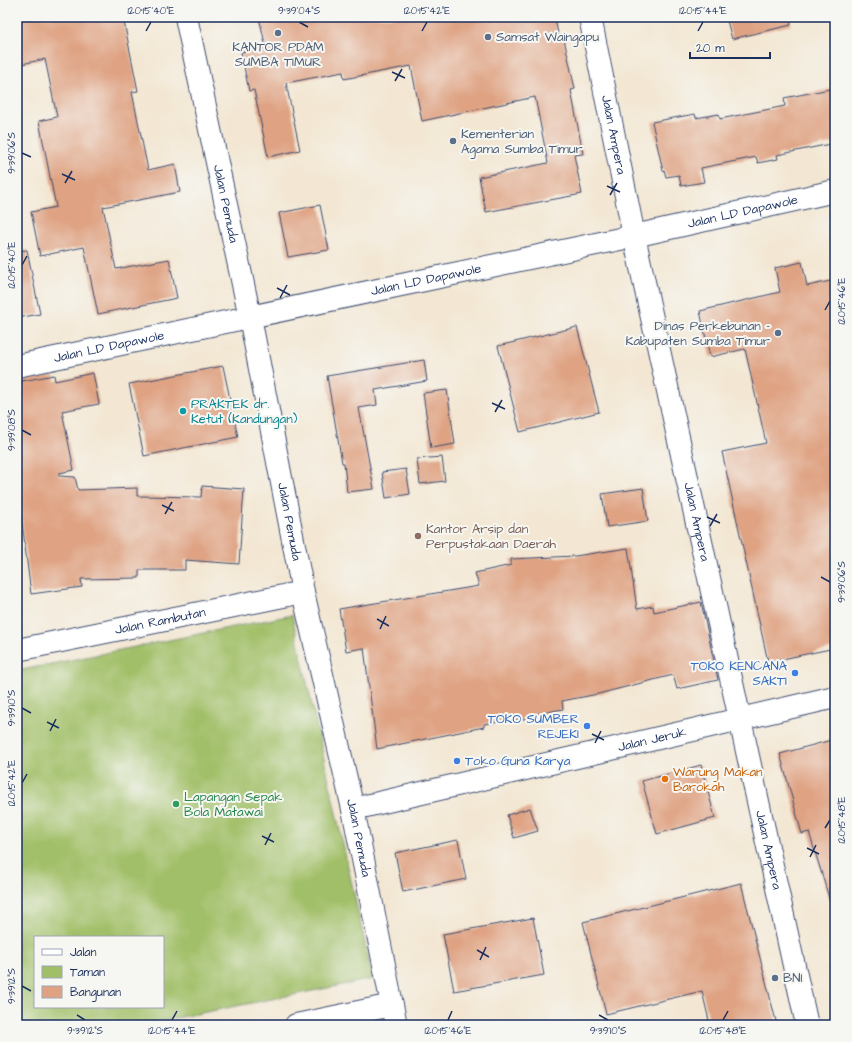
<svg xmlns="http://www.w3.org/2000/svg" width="852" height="1042" viewBox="0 0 852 1042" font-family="'Architects Daughter',sans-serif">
	<rect width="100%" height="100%" fill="#f6f6f2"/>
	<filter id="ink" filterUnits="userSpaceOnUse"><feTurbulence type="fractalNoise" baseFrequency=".025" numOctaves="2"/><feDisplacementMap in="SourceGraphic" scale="8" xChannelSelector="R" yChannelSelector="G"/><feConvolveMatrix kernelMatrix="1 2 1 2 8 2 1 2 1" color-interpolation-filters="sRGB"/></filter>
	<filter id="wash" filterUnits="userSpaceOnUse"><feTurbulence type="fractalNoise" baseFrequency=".012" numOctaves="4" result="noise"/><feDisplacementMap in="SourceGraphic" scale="16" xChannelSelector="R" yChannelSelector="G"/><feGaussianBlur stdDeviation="0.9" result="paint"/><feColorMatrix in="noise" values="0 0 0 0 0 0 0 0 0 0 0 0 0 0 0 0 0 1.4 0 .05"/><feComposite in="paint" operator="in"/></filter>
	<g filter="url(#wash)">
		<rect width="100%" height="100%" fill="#f3e7d3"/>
		<path fill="#a1bf67" stroke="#5e7762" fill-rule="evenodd" d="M292 615 373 979 141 1025H17V671ZM35 937H163V1007H35Z"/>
		<g id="blocks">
			<g fill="#dfa383">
				<path d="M17 17H123L138 91 132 92 148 170 175 164 180 192 103 207 116 269 169 259 177 298 98 314 84 247 40 256 31 212 56 207 39 121 57 117 45 59 17 65Z"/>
				<path d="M259 17H555L559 40 564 39 575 89 571 90 583 154 574 155 582 194 486 212 479 177 548 163 535 97 422 121 411 66 344 79 343 72 286 83 300 150 268 157 254 90 249 91 241 52 266 48Z"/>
				<path d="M726 17H790L791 25 732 39Z"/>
				<path d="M835 88V143L777 155 778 159 758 163 756 157 701 168 704 182 681 186 679 175 666 177 664 170 663 171 652 122 695 114 696 118 719 114 720 119 785 106 784 98Z"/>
				<path d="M320 205 329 250 288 257 279 213Z"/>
				<path d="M27 250 40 314 17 318V251Z"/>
				<path d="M802 262 807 286 835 280V648L768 662 722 452 766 443 745 349 710 357 700 311 780 292 775 268Z"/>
				<path d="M577 327 599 412 520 432 498 346Z"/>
				<path d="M424 360 427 381 375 390 377 405 359 408 374 489 347 492 344 463H342L327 376Z"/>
				<path d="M223 366 238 437 144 456 129 384Z"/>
				<path d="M93 373 99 404 62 411 74 470 59 473V476L75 477 78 490 137 488V496L201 497 202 486 244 489 239 564 185 560V570H139V578L81 579 82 587 31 594 20 506 17 507V382L54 375 55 381Z"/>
				<path d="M447 390 455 444 431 448 423 393Z"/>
				<path d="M442 457 445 481 420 484 417 459Z"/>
				<path d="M406 469 410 494 386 498 382 472Z"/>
				<path d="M643 488 648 521 607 527 602 494Z"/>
				<path d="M628 548 637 609 653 606 654 612 701 602 718 680 677 689 673 675 598 694 562 701 563 709 531 715 532 718 484 724V727L377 749 364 648 346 651 339 609 479 586 475 573 511 565V559L575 556Z"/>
				<path d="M835 739V900L830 901 809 832 802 834 780 754Z"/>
				<path d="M701 765 715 818 657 834 642 781Z"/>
				<path d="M530 808 538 831 514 838 507 815Z"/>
				<path d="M458 840 466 879 403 892 395 853Z"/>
				<path d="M741 883 777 1025H710L702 991 606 1014 583 922Z"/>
				<path d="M533 918 544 975 454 991 443 934Z"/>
			</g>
		</g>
	</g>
	<g filter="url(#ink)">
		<use href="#blocks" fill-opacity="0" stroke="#3b4b70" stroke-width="1"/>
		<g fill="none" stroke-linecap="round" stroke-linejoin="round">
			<g stroke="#3b4b70" stroke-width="24">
				<g id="minor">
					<path id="s1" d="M186 17 250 317 303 592 353 809 396 1025"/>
					<path id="s2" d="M590 17 634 236 807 1025"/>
					<path id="s3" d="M17 366 634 236 835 191"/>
					<path id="s4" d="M17 650 303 592"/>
					<path id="s5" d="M353 809 835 697"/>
					<path d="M296 1025 392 1005"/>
				</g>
			</g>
			<use href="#minor" stroke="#fff" stroke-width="22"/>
		</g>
	</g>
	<path fill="none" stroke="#1b2f5e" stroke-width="1.5" d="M299 22 308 27M146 31 151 22M422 31 427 22M698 31 703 22M392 72 405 78M395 81 402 69M22 153 31 157M62 174 75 180M65 183 72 171M607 186 620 192M610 195 617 183M22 265 27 256M277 288 290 295M280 298 287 285M825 310 830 301M492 403 505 409M495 412 502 400M22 430 31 435M162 505 174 511M165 514 172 502M707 517 720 523M710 526 717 514M821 577 830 582M377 619 389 626M380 629 386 616M22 708 31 713M47 722 59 728M50 731 56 719M592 734 604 740M595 743 601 731M22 783 27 774M825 828 830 820M262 836 274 842M265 845 271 833M807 848 819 854M810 857 816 845M477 950 489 957M480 960 486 947M22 986 31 991M77 1015 85 1020M599 1015 608 1020M172 1020 177 1011M448 1020 452 1011M723 1020 728 1011"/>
	<g fill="#5c6f8a" stroke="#f6f6f2" stroke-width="1.5">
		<circle cx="278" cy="33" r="4"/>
		<circle cx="488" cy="37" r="4"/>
		<circle cx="453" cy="141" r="4"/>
		<circle cx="778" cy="333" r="4"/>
		<circle cx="775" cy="978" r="4"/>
	</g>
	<circle fill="#0f9aa8" stroke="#f6f6f2" stroke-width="1.5" cx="183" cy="411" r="4"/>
	<circle fill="#8d6e63" stroke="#f6f6f2" stroke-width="1.5" cx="418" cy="536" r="4"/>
	<g fill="#3f7fe0" stroke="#f6f6f2" stroke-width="1.5">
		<circle cx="795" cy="673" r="4"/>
		<circle cx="587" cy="726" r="4"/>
		<circle cx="457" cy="761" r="4"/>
	</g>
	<circle fill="#e8710a" stroke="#f6f6f2" stroke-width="1.5" cx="665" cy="779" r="4"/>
	<circle fill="#2e9e5b" stroke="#f6f6f2" stroke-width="1.5" cx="176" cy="804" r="4"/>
	<g text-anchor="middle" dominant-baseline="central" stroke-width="4" stroke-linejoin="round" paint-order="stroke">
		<g font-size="13" fill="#4e5e75" stroke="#f6f6f2" text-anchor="start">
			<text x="496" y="37">Samsat Waingapu</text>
			<text x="278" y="47" text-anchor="middle">KANTOR PDAM<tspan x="278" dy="15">SUMBA TIMUR</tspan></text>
			<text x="461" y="134">Kementerian<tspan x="461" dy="15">Agama Sumba Timur</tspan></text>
			<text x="770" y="326" text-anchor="end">Dinas Perkebunan -<tspan x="770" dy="15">Kabupaten Sumba Timur</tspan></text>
			<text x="783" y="978">BNI</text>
		</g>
		<g font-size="13" fill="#1b2f5e" stroke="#f6f6f2">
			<text stroke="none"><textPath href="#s2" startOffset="120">Jalan Ampera</textPath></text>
			<text stroke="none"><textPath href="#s1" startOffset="191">Jalan Pemuda</textPath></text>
			<text stroke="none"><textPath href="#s3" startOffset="742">Jalan LD Dapawole</textPath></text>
			<text stroke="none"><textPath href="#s3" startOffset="418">Jalan LD Dapawole</textPath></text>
			<text stroke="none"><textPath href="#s3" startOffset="94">Jalan LD Dapawole</textPath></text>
			<text stroke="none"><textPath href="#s1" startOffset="515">Jalan Pemuda</textPath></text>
			<text stroke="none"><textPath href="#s2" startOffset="516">Jalan Ampera</textPath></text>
			<text stroke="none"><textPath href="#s4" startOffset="146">Jalan Rambutan</textPath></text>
			<text stroke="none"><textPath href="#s5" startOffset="307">Jalan Jeruk</textPath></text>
			<text stroke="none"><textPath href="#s1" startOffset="839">Jalan Pemuda</textPath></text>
			<text stroke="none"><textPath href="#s2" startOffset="852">Jalan Ampera</textPath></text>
		</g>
		<g font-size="13" fill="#0d838f" stroke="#f6f6f2" text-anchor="start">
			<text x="191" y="404">PRAKTEK dr.<tspan x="191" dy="15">Ketut (Kandungan)</tspan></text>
		</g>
		<g font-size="13" fill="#785e54" stroke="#f6f6f2" text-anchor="start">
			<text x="426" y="529">Kantor Arsip dan<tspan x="426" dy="15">Perpustakaan Daerah</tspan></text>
		</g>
		<g font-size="13" fill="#366cbe" stroke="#f6f6f2" text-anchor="end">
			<text x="787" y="666">TOKO KENCANA<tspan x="787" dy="15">SAKTI</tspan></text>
			<text x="579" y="719">TOKO SUMBER<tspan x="579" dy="15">REJEKI</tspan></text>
			<text x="465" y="761" text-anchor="start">Toko Guna Karya</text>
		</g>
		<g font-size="13" fill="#c56008" stroke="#f6f6f2" text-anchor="start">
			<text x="673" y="772">Warung Makan<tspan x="673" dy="15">Barokah</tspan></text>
		</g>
		<g font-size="13" fill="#27864d" stroke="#f6f6f2" text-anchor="start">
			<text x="184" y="797">Lapangan Sepak<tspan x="184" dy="15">Bola Matawai</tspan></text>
		</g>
	</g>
	<rect width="852" height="1042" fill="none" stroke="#f6f6f2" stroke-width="44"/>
	<rect x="34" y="936" width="130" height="72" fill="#f6f6f2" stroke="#9ea6b7"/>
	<rect x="42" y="949" width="20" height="6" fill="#ffffff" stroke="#9ea6b7"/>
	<text x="70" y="956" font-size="12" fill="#1b2f5e">Jalan</text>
	<rect x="42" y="966" width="20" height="12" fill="#a1bf67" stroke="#9ea6b7"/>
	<text x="70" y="976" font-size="12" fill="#1b2f5e">Taman</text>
	<rect x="42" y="986" width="20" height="12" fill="#dfa383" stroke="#9ea6b7"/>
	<text x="70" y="996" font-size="12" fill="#1b2f5e">Bangunan</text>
	<path d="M690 52v6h80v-6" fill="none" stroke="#1b2f5e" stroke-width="2"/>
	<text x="696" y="52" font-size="12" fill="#1b2f5e" stroke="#f6f6f2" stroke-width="3" paint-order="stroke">20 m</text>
	<rect x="22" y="22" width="808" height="998" fill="none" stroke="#1b2f5e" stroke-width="1.5"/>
	<g font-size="10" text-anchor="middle" fill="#1b2f5e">
		<text x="151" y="14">120°15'40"E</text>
		<text x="299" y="14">9°39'04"S</text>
		<text x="427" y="14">120°15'42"E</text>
		<text x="703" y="14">120°15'44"E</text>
		<text transform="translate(11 153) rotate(-90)" y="4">9°39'06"S</text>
		<text transform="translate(11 265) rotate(-90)" y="4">120°15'40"E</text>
		<text transform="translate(841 301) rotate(-90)" y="4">120°15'46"E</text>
		<text transform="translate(11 430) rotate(-90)" y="4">9°39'08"S</text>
		<text transform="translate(841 582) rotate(-90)" y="4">9°39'06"S</text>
		<text transform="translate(11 708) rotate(-90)" y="4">9°39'10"S</text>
		<text transform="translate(11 783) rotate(-90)" y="4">120°15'42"E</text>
		<text transform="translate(841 820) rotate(-90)" y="4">120°15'48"E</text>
		<text transform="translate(11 986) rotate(-90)" y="4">9°39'12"S</text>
		<text x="85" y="1034">9°39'12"S</text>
		<text x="172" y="1034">120°15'44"E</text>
		<text x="448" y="1034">120°15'46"E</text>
		<text x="608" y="1034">9°39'10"S</text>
		<text x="723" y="1034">120°15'48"E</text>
	</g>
</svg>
